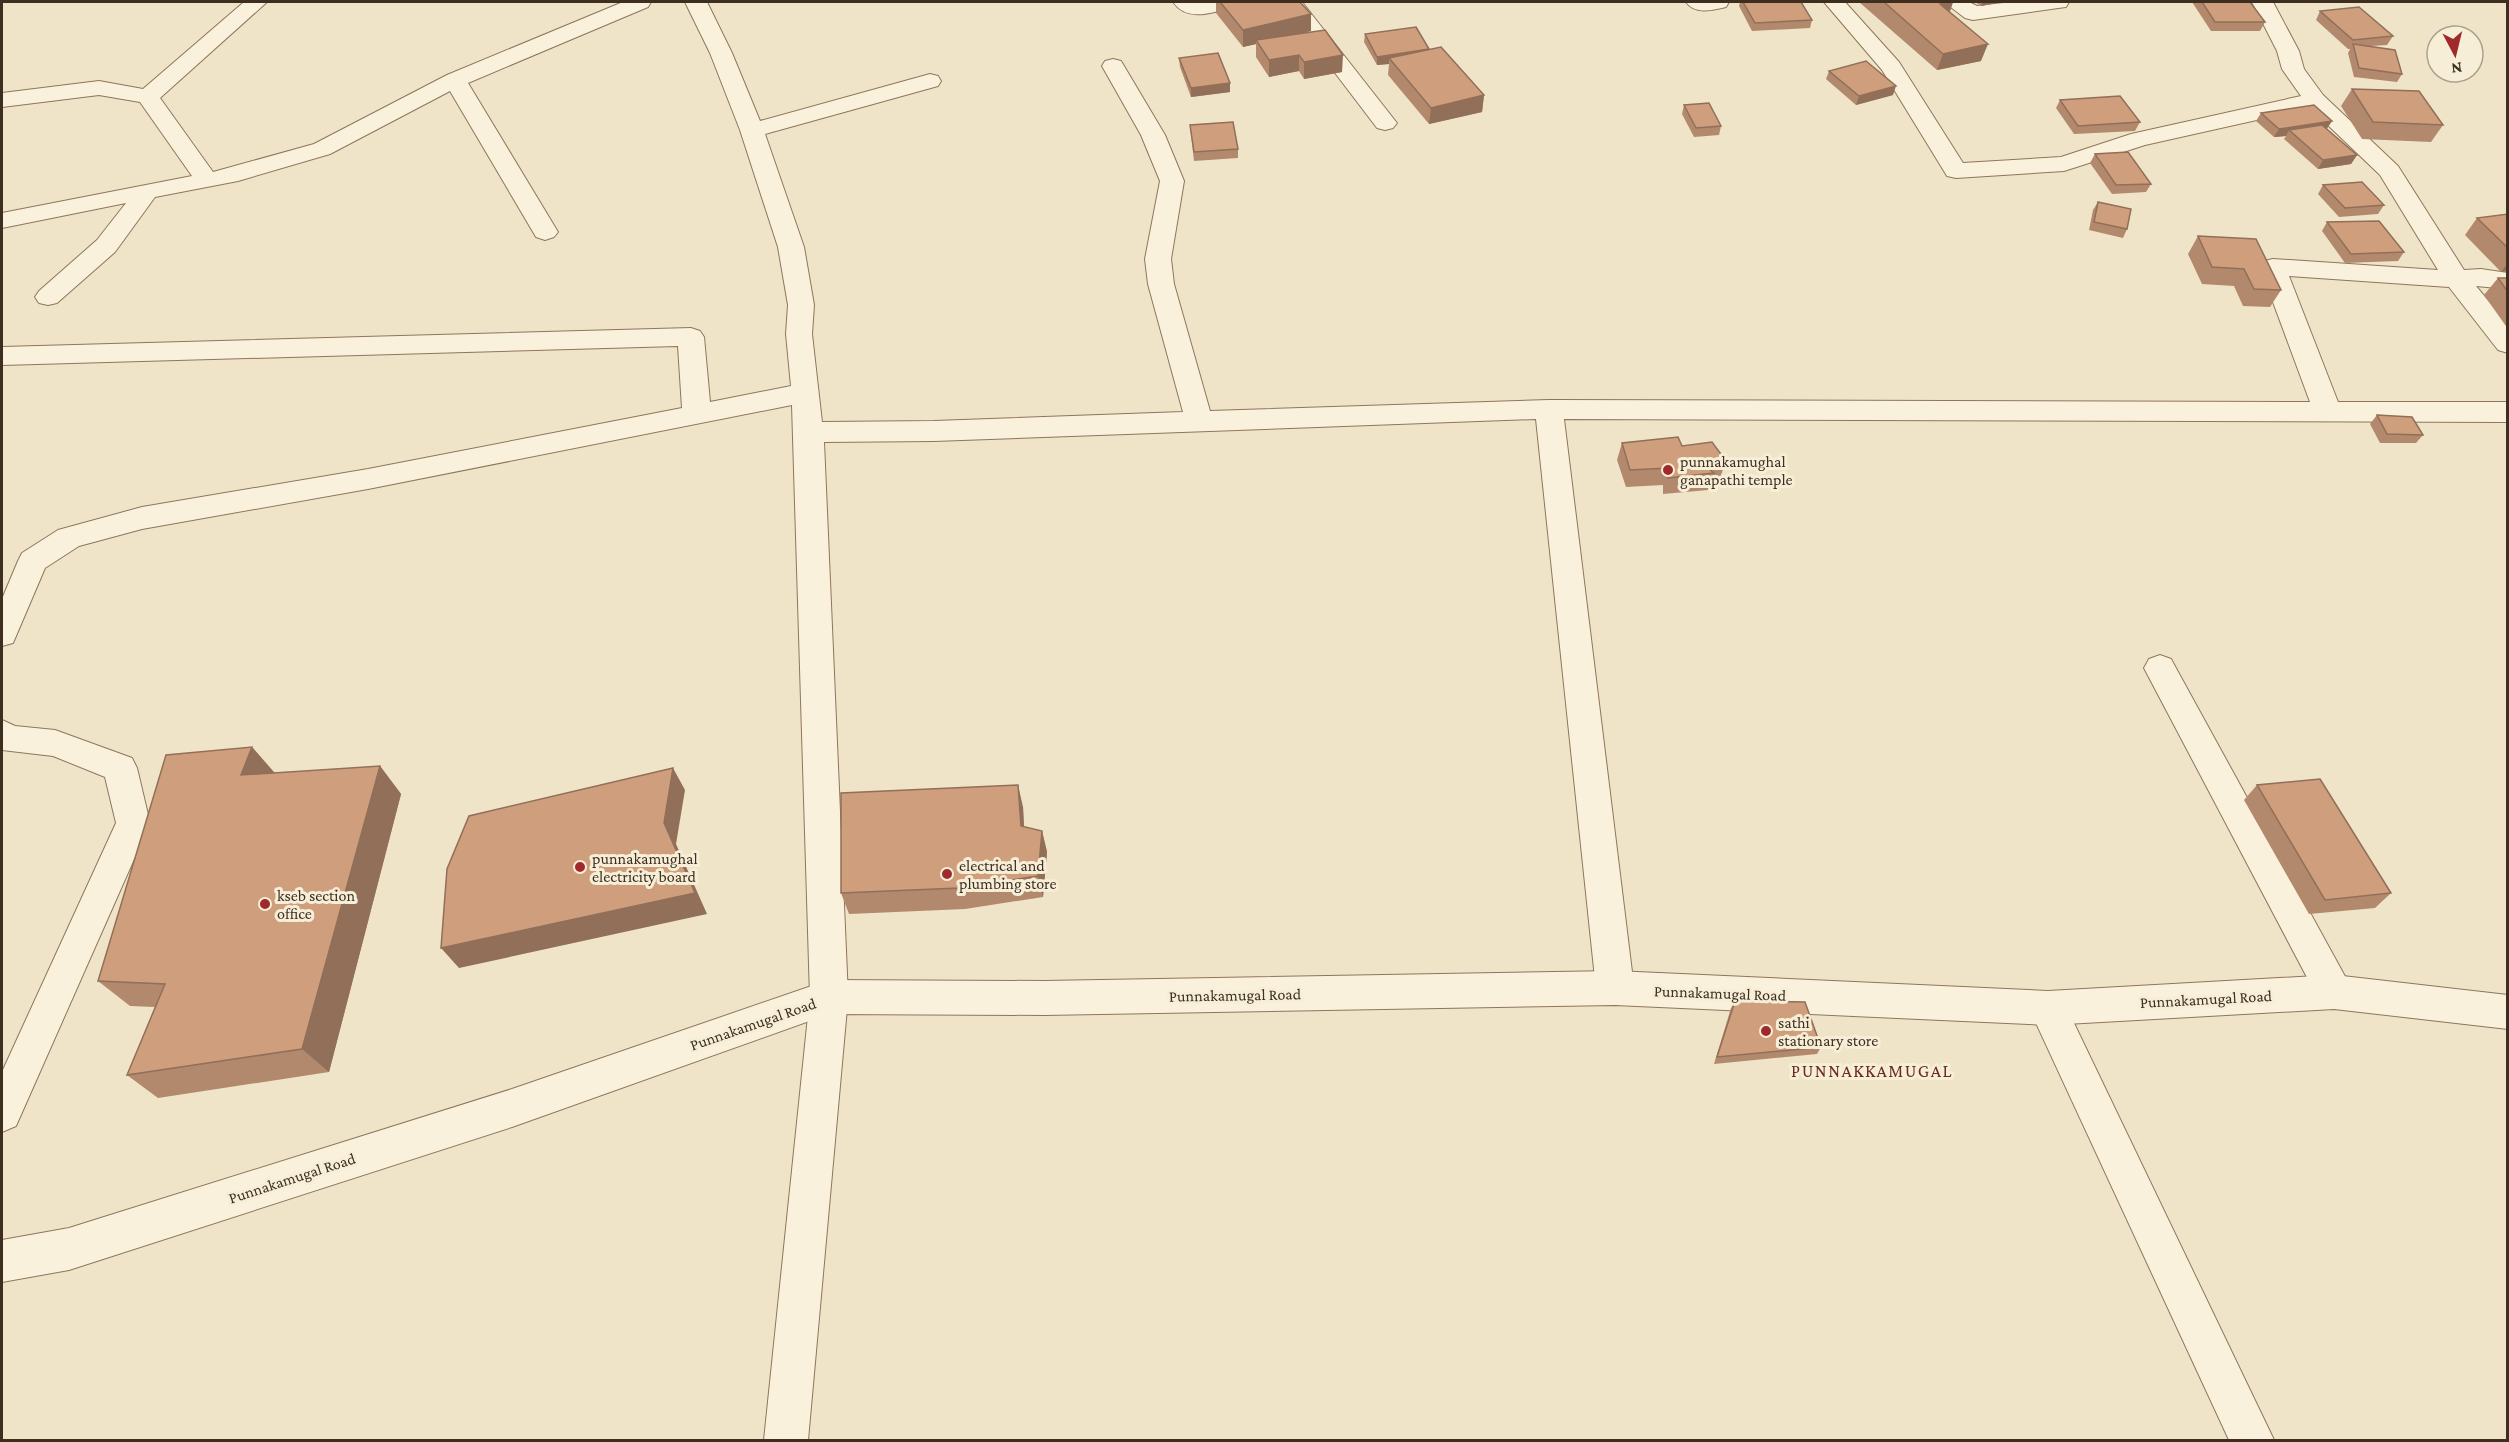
<svg xmlns="http://www.w3.org/2000/svg" width="2509" height="1442" viewBox="0 0 2509 1442" font-family="'Crimson Pro',serif">
	<rect width="100%" height="100%" fill="#f0e4c8"/>
	<g fill="none" stroke-linecap="round" stroke-linejoin="round">
		<g stroke="#8d765c" stroke-width="2">
			<g id="minor">
				<path d="M244 2H267L160 98 213 172 314 144 447 75 623 2H651L648 7 468 83 558 232 554 237 545 240 536 237 450 91 330 154 238 181 155 197 115 252 57 303 48 305 39 303 35 297 39 291 97 240 126 203 2 228V213L192 176 140 102 99 95 2 107V93L99 81 143 89Z"/>
				<path d="M685 2H707L732 53 760 121 930 74 938 76 941 81 938 86 765 134 804 247 814 305 812 334 822 422 934 421 1183 412 1148 284 1145 259 1160 181 1141 135 1102 66 1105 61 1113 59 1121 61 1124 66 1165 135 1184 181 1171 259 1174 284 1210 411 1549 400 2310 402 2260 267 2264 261 2273 259 2438 270 2380 175 2310 108 2145 145 2064 171 1956 178 1947 176 1882 70 1824 2H1845L1899 62 1963 163 2061 157 2131 134 2301 96 2282 69 2277 51 2252 2H2273L2299 51 2304 69 2323 95 2398 166 2464 270 2481 269 2508 273V289L2476 286 2508 325V353L2498 350 2449 287 2289 276 2338 402H2508V422L1564 419 1634 988 1628 1000 1615 1005 1602 1000 1596 988 1536 419 934 441 824 442 848 997 808 1440H764L810 997 792 405 368 489 142 529 79 546 45 568 13 643 2 646V599L18 561 22 553 58 530 142 507 368 469 682 408 678 346 2 365V347L691 328 700 331 704 337 710 402 791 386 786 334 788 305 778 247 740 130 710 53Z"/>
				<path d="M1173 2H1237L1234 7C1213 12 1188 23 1173 2Z"/>
				<path d="M1281 2H1302L1393 118 1397 123 1393 128 1385 130 1377 128Z"/>
				<path d="M1686 2H1729L1726 7C1713 10 1695 15 1686 2Z"/>
				<path d="M1944 2H1969L1977 6 2012 2H2069L2066 7 2058 8 1973 20 1965 18Z"/>
				<path d="M2160 655 2171 659 2347 980 2353 992 2347 1004 2334 1009 2321 1004 2144 668 2149 659Z"/>
				<path d="M2 720 15 726 55 730 132 758 137 768 150 823 16 1126 2 1132V1072L116 823 105 777 53 756 2 750Z"/>
				<path d="M2048 991 2061 996 2274 1440H2229L2029 1008 2035 996Z"/>
			</g>
		</g>
		<g stroke="#8d765c" stroke-width="2">
			<path id="tertiary" d="M1615 971 2048 991 2334 975 2508 995V1029L2334 1009 2048 1025 1615 1005 1044 1015 829 1014 512 1127 69 1270 2 1282V1240L69 1228 512 1089 829 980 1044 981Z"/>
		</g>
		<use href="#minor" fill="#faf1dc" fill-rule="evenodd"/>
		<use href="#tertiary" fill="#faf1dc" fill-rule="evenodd"/>
	</g>
	<g fill="#b2896c">
		<path d="M1216 2H1300L1311 14V31L1300 34 1342 72 1304 79 1299 71 1269 77 1256 57V44L1243 47 1216 13Z"/>
		<path d="M1740 2H1801L1812 20 1810 28 1752 31 1739 6Z"/>
		<path d="M1859 2H1953L1950 12 1981 61 1937 70Z"/>
		<path d="M1975 2H2002L1981 6Z"/>
		<path d="M2192 2H2250L2265 22 2260 31H2211Z"/>
		<path d="M2320 11 2393 36 2387 45 2371 46 2402 74 2397 82 2354 77 2348 53 2350 49H2348L2316 20Z"/>
		<path d="M1365 34 1429 49 1484 95 1482 112 1429 124 1388 75 1389 64 1377 65 1364 42Z"/>
		<path d="M1179 58 1230 92 1191 97 1180 67Z"/>
		<path d="M1829 71 1893 95 1856 105 1826 79Z"/>
		<path d="M2352 89 2443 125 2431 142 2362 139 2341 106Z"/>
		<path d="M2060 100 2140 122 2135 131 2074 134 2056 108Z"/>
		<path d="M1684 105 1721 126 1719 135 1694 137 1682 114Z"/>
		<path d="M2261 113 2332 121 2327 129 2357 155 2351 164 2318 169 2284 139 2286 136 2274 137 2256 121Z"/>
		<path d="M1190 125 1238 149V158L1194 161Z"/>
		<path d="M2095 154 2151 184 2146 192 2112 194 2090 163Z"/>
		<path d="M2323 185 2384 205 2378 214 2339 217 2318 194Z"/>
		<path d="M2098 202 2127 229 2123 238 2089 230 2093 210Z"/>
		<path d="M2508 214V271L2501 272 2465 235 2477 218Z"/>
		<path d="M2327 222 2404 252 2398 261 2345 263 2322 231Z"/>
		<path d="M2198 236 2281 290 2270 307 2243 306 2234 286 2202 284 2188 254Z"/>
		<path d="M2498 278H2508V329L2484 295Z"/>
		<path d="M2377 415 2423 435 2416 443H2380L2370 424Z"/>
		<path d="M1622 443 1682 446 1726 461 1720 478 1712 480 1708 490 1663 494V485L1626 487 1617 460Z"/>
		<path d="M252 747 275 773 380 766 401 794 329 1072 158 1098 127 1075 155 1007 130 1006 98 981Z"/>
		<path d="M2257 785 2391 893 2375 908 2309 914 2244 800Z"/>
		<path d="M1023 807 1024 827 1042 831 1047 852 1043 897 965 909 849 914 841 893Z"/>
		<path d="M1735 1001 1821 1047 1817 1054 1714 1064 1731 1008Z"/>
	</g>
	<g fill="#916f58">
		<path d="M1953 2 1947 18 1940 4Z"/>
		<path d="M1983 2H2002L1981 6Z"/>
		<path d="M1311 14V31L1258 43 1256 40V44L1243 47V30Z"/>
		<path d="M1988 44 1981 61 1937 70 1943 54Z"/>
		<path d="M1429 50 1389 58V64L1377 65V57Z"/>
		<path d="M1299 55V71L1269 77V60Z"/>
		<path d="M1343 55 1342 72 1304 79V62Z"/>
		<path d="M1230 83V92L1191 97V88Z"/>
		<path d="M1896 86 1893 95 1856 105 1859 96Z"/>
		<path d="M1484 95 1482 112 1429 124 1431 108Z"/>
		<path d="M2332 121 2326 129 2289 130 2286 136 2274 137 2279 129Z"/>
		<path d="M2357 155 2351 164 2318 169 2323 160Z"/>
		<path d="M2508 263V271L2501 272Z"/>
		<path d="M252 747 276 775H241Z"/>
		<path d="M380 766 401 794 329 1072 302 1049Z"/>
		<path d="M673 768 685 790 676 844 707 914 459 968 441 948Z"/>
		<path d="M1018 785 1023 807 1025 848 1021 826Z"/>
		<path d="M1042 831 1047 852 1043 897 1038 876Z"/>
	</g>
	<g fill="#cf9f7d" stroke="#916f58" stroke-width="1.5">
		<path d="M1220 2H1300L1311 14 1243 30Z"/>
		<path d="M1743 2H1801L1812 20 1755 23Z"/>
		<path d="M1884 2H1953L1940 4 1988 44 1943 54Z"/>
		<path d="M2202 2H2250L2265 22H2215Z"/>
		<path d="M2359 7 2393 36 2353 40 2320 11Z"/>
		<path d="M1416 27 1429 49 1377 57 1365 34Z"/>
		<path d="M1325 30 1343 55 1304 62 1299 55 1269 60 1256 40Z"/>
		<path d="M2353 44 2395 50 2402 74 2359 68Z"/>
		<path d="M1441 47 1484 95 1431 108 1389 58Z"/>
		<path d="M1218 53 1230 83 1191 88 1179 58Z"/>
		<path d="M1866 61 1896 86 1859 96 1829 71Z"/>
		<path d="M2352 89 2419 91 2443 125 2373 122Z"/>
		<path d="M2120 96 2140 122 2078 126 2060 100Z"/>
		<path d="M1709 103 1721 126 1696 128 1684 105Z"/>
		<path d="M2314 105 2332 121 2279 129 2261 113Z"/>
		<path d="M1233 122 1238 149 1194 152 1190 125Z"/>
		<path d="M2322 125 2357 155 2323 160 2289 130Z"/>
		<path d="M2128 152 2151 184 2116 185 2095 154Z"/>
		<path d="M2362 182 2384 205 2345 208 2323 185Z"/>
		<path d="M2098 202 2131 209 2127 229 2094 222Z"/>
		<path d="M2508 214V248L2477 218Z"/>
		<path d="M2379 221 2404 252 2351 254 2327 222Z"/>
		<path d="M2198 236 2256 239 2281 290 2254 289 2244 269 2212 267Z"/>
		<path d="M2498 278H2508V292Z"/>
		<path d="M2377 415 2412 417 2423 435 2387 434Z"/>
		<path d="M1678 437 1682 446 1712 442 1726 461 1704 465 1714 473 1668 478V468L1630 470 1622 443Z"/>
		<path d="M252 747 241 775 380 766 302 1049 127 1075 165 984 98 981 166 755Z"/>
		<path d="M673 768 664 823 695 893 441 948 447 869 469 816Z"/>
		<path d="M2320 779 2391 893 2325 900 2257 785Z"/>
		<path d="M1018 785 1021 826 1042 831 1038 876 959 888 841 893V793Z"/>
		<path d="M1735 1001 1805 1002 1821 1047 1717 1057Z"/>
	</g>
	<g fill="#9e2a2b" stroke="#f7eed8" stroke-width="2">
		<circle cx="1668" cy="470" r="6"/>
		<circle cx="580" cy="867" r="6"/>
		<circle cx="947" cy="874" r="6"/>
		<circle cx="265" cy="904" r="6"/>
		<circle cx="1766" cy="1031" r="6"/>
	</g>
	<g text-anchor="middle" dominant-baseline="central" stroke-width="6" stroke-linejoin="round" paint-order="stroke">
		<g font-size="16" fill="#3d2e20" stroke="#f7eed8" text-anchor="start">
			<text x="1680" y="461">punnakamughal<tspan x="1680" dy="18">ganapathi temple</tspan></text>
			<text x="592" y="858">punnakamughal<tspan x="592" dy="18">electricity board</tspan></text>
			<text x="959" y="865">electrical and<tspan x="959" dy="18">plumbing store</tspan></text>
			<text x="277" y="895">kseb section<tspan x="277" dy="18">office</tspan></text>
			<text x="1778" y="1022">sathi<tspan x="1778" dy="18">stationary store</tspan></text>
		</g>
		<g font-size="16" fill="#3d2e20" stroke="#f7eed8">
			<text transform="translate(1720 993) rotate(2)">Punnakamugal Road</text>
			<text transform="translate(1235 995) rotate(-1)">Punnakamugal Road</text>
			<text transform="translate(2206 999) rotate(-3)">Punnakamugal Road</text>
			<text transform="translate(753 1024) rotate(-19)">Punnakamugal Road</text>
			<text transform="translate(292 1178) rotate(-18)">Punnakamugal Road</text>
		</g>
		<g font-size="18" letter-spacing="1.5" fill="#6b2e1e" stroke="#f7eed8">
			<text x="1872" y="1071">PUNNAKKAMUGAL</text>
		</g>
	</g>
	<rect width="2509" height="1442" fill="none" stroke="#3d2e20" stroke-width="6"/>
	<g transform="translate(2455 54) rotate(173)"><circle r="28" fill="#f7eed8" stroke="#ada18e" stroke-width="1.5"/>
	<path d="M0-4.5L10 22L0 15L-10 22Z" fill="#9e2a2b"/>
	<text y="-9" font-size="16" font-weight="bold" text-anchor="middle" fill="#3d2e20">N</text>
	</g>
</svg>
